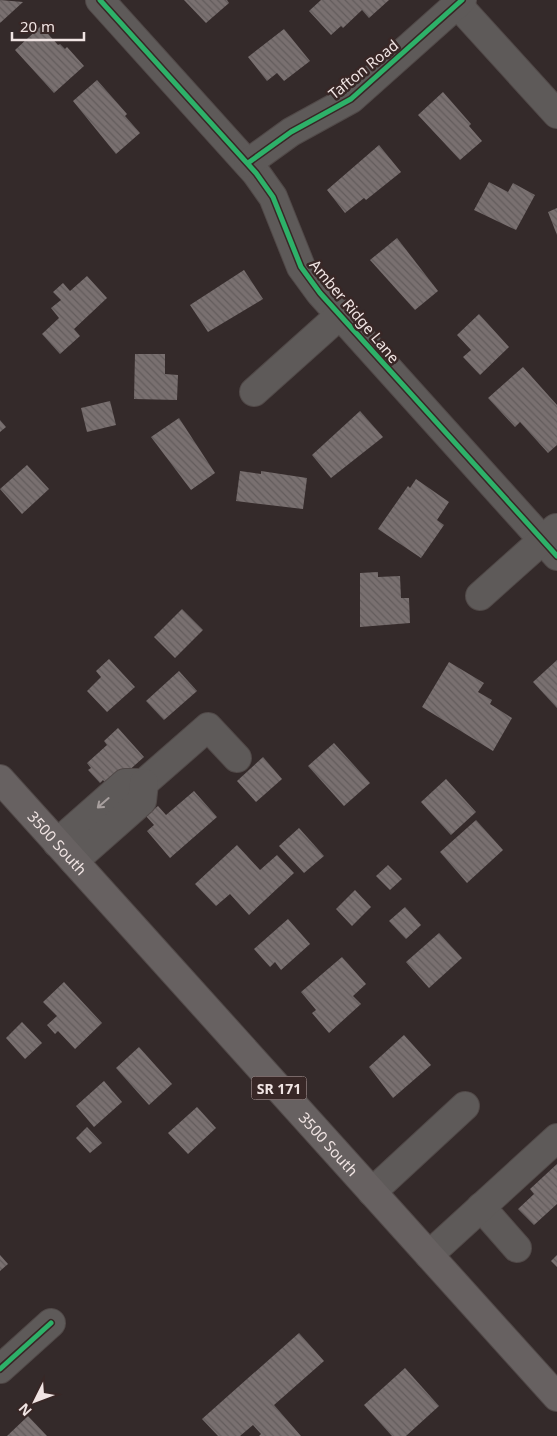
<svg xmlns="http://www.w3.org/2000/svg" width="557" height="1436" viewBox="0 0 557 1436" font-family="'Noto Sans',sans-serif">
	<defs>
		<pattern id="building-back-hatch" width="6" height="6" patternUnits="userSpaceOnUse" patternTransform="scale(1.25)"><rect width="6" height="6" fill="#797070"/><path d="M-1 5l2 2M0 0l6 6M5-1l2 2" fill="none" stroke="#635c5c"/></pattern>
	</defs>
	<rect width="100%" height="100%" fill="#342a2a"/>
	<g fill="url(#building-back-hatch)">
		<path d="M0 0 23 2 0 23Z"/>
		<path d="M184 0H227L229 3 206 23Z"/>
		<path d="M321 0H389L369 18 362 10 343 28 341 26 331 35 309 11Z"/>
		<path d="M41 26 58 45 60 44 65 49 67 47 84 66 54 93 15 50Z"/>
		<path d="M284 29 310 61 284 81 277 73 267 81 248 57Z"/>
		<path d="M97 80 127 114 125 116 140 133 116 154 73 101Z"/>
		<path d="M443 92 471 124 469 126 482 141 460 160 418 115Z"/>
		<path d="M379 145 401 172 366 200 364 198 345 213 327 190Z"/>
		<path d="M489 182 508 192 513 183 535 195 516 230 474 210Z"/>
		<path d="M557 208V235L548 212Z"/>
		<path d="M397 238 438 291 415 310 370 260Z"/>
		<path d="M244 270 263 299 208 332 190 305Z"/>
		<path d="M87 276 107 298 74 329 80 336 60 354 42 334 59 318 51 308 61 300 53 292 63 283 70 291Z"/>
		<path d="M479 314 509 347 480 375 463 357 471 350 457 335Z"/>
		<path d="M135 354H165V374L178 375 177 400 134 399Z"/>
		<path d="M523 367 557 405V445L548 453 520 422 515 427 488 398Z"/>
		<path d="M110 401 116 425 87 432 81 408Z"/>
		<path d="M360 411 383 437 331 478 312 455Z"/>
		<path d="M179 418 215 473 191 490 151 437Z"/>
		<path d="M0 420 6 427 0 432Z"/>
		<path d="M27 465 49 489 22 514 0 489Z"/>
		<path d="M240 471 261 474V471L307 478 303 509 236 501Z"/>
		<path d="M416 479 449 502 437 520 444 525 421 558 378 529 408 486 410 488Z"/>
		<path d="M378 572V577L400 576 401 598H409L410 623 360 627V573Z"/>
		<path d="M182 609 203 630 175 658 154 637Z"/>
		<path d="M109 659 135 687 107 712 87 691 101 677 96 671Z"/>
		<path d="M557 660V708L533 682Z"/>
		<path d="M449 662 484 683 478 692 492 700 490 704 512 718 493 751 422 707Z"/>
		<path d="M179 671 197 691 164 720 146 701Z"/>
		<path d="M118 728 144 757 126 773 107 785 103 780 100 783 88 770 91 768 87 763 107 745 104 741Z"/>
		<path d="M334 743 370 783 344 806 308 766Z"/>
		<path d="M263 757 282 779 256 802 237 781Z"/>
		<path d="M446 779 476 812 451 835 421 802Z"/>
		<path d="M194 791 217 817 170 858 147 831 154 825 146 816 158 806 166 815Z"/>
		<path d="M476 820 503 850 467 883 440 852Z"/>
		<path d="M299 828 324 856 304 873 279 846Z"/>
		<path d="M237 845 260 870 277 855 294 873 249 915 230 894 216 906 195 884Z"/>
		<path d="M388 865 402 879 390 890 376 876Z"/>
		<path d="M355 890 371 907 352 926 336 909Z"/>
		<path d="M405 907 421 925 406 939 389 921Z"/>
		<path d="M288 919 310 944 281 970 275 962 270 967 254 949Z"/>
		<path d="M439 933 462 958 429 988 406 962Z"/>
		<path d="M342 957 366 984 353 996 361 1004 329 1033 312 1013 316 1010 301 992Z"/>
		<path d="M64 982 102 1023 75 1049 58 1031 55 1034 47 1025 57 1016 43 1002Z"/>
		<path d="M22 1022 42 1043 25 1059 6 1038Z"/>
		<path d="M404 1035 431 1065 393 1098 369 1067Z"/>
		<path d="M139 1047 172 1084 149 1105 116 1068Z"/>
		<path d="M104 1081 122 1102 94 1127 76 1106Z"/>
		<path d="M197 1107 216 1128 188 1154 168 1133Z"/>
		<path d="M87 1127 102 1143 90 1153 76 1138Z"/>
		<path d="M557 1164V1204L534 1225 518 1209 534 1194 530 1189Z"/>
		<path d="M0 1255 8 1264 0 1271Z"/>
		<path d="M557 1255V1267L551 1261Z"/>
		<path d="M299 1333 324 1361 274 1405 301 1436H259L261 1434 253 1425 240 1436H218L202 1419Z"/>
		<path d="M405 1368 439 1406 406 1436H392L364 1405Z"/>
		<path d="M28 1416 47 1436H7Z"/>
	</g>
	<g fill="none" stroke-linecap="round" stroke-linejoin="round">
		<g stroke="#514948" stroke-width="30">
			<g id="minor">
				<path d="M100 0 256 173 273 197 301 267 320 293 557 556"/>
				<path d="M457 4 557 114"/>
				<path d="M248 163 291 132 351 99 462 0"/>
				<path d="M254 392 340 315"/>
				<path d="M480 596 556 528"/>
				<path d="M57 843 125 783H144L208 727 237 758"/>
				<path d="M74 861 142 801 144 783"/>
				<path d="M372 1192 465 1106"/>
				<path d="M481 1207 517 1248"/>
				<path d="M429 1255 557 1138"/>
				<path d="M0 1369 51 1323"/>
			</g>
		</g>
		<g stroke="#514948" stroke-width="30">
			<g id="major">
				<path id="s1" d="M0 779 557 1397"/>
			</g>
		</g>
		<use href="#minor" stroke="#5e5a59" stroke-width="28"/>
		<use href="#major" stroke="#676161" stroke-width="28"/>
		<g stroke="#382726" stroke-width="8">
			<g id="cycleway">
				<path d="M100 0 256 173 273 197 301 267 320 293 557 556"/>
				<path d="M248 163 291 132 351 99 462 0"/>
				<path d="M0 1369 51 1323"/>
			</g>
		</g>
		<use href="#cycleway" stroke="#2db169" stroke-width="5"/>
	</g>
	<defs><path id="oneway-shaft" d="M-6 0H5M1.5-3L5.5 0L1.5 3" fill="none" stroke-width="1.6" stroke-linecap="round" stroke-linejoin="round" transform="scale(1.25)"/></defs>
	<use stroke="#a79f9e" href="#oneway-shaft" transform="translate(103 803) rotate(139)"/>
	<g text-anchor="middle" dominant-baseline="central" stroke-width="5" stroke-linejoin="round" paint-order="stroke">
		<rect fill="#382726" stroke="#b9abaa" stroke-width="1" x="251.5" y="1076.5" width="55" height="23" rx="4"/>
		<g font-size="14" font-weight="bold" fill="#f0e4e3">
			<text x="279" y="1088">SR 171</text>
		</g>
		<g font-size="15" fill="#f0e4e3" stroke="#382726">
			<text transform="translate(363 69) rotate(-39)">Tafton Road</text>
			<text transform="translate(355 311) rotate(50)">Amber Ridge Lane</text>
			<text stroke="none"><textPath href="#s1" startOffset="86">3500 South</textPath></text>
			<text stroke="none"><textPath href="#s1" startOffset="491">3500 South</textPath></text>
		</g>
	</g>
	<g transform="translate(35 1401) rotate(228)" stroke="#382726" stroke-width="4" paint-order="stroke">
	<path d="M0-4L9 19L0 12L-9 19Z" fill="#f0e4e3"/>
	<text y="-8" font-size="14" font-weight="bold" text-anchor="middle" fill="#f0e4e3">N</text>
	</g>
	<path d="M12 32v8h72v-8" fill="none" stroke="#f0e4e3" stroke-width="2.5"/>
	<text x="20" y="32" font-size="15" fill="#f0e4e3" stroke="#382726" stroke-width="4" paint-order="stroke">20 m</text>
</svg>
